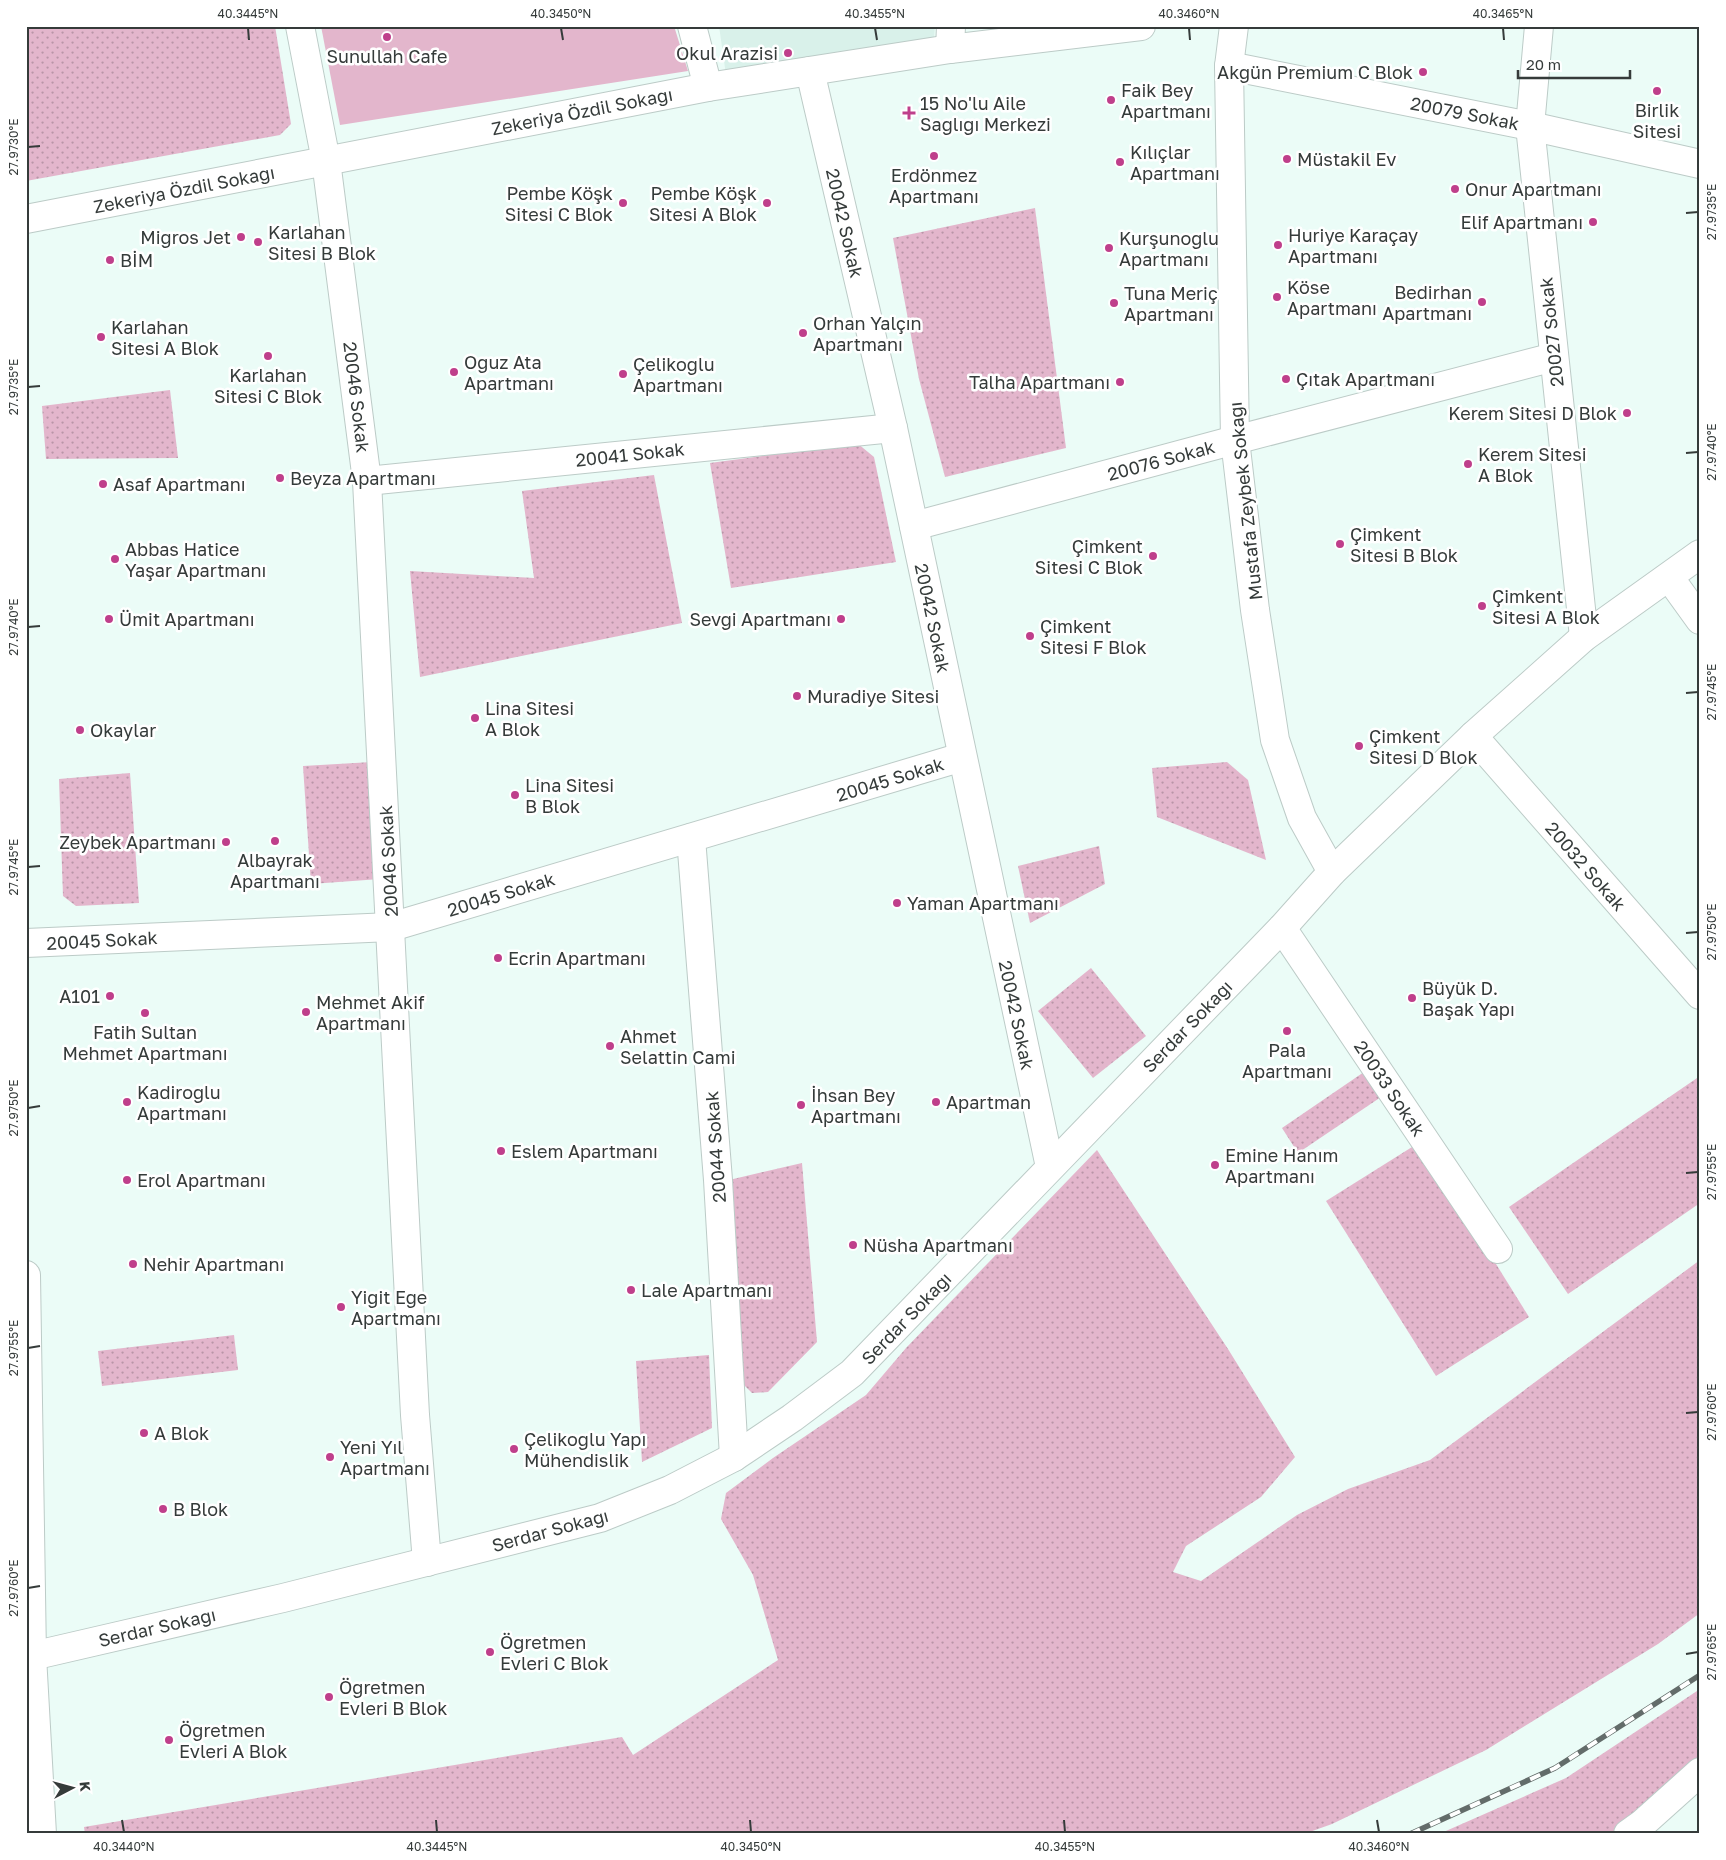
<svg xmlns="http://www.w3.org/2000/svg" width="1726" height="1860" viewBox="0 0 1726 1860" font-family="'Golos Text',sans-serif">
	<defs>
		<pattern id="grass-dots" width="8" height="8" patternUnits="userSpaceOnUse" patternTransform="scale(1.25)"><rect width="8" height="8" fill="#e3b6cc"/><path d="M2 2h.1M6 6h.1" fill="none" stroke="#b995a7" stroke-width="1.8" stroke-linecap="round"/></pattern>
	</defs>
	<rect width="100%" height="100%" fill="#ebfcf7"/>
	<path fill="#d9f1ea" d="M719 26H935L934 39 726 75Z"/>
	<g fill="url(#grass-dots)">
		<path d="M26 26H275L291 124 280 135 26 181Z"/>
		<path d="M1035 208 1066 448 945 477 919 379 893 238Z"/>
		<path d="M170 390 178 458 46 459 42 406Z"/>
		<path d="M857 443 874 457 896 562 731 588 710 463Z"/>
		<path d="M654 475 682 623 420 677 410 571 534 578 522 491Z"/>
		<path d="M372 762 380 879 311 884 303 766Z"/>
		<path d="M1227 762 1248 780 1266 860 1157 817 1152 768Z"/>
		<path d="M130 773 139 903 76 906 63 896 59 779Z"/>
		<path d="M1099 846 1105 884 1030 923 1018 866Z"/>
		<path d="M1091 968 1146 1036 1093 1078 1038 1011Z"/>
		<path d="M1364 1072 1381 1097 1298 1153 1282 1128Z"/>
		<path d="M1700 1076V1203L1568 1294 1509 1207Z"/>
		<path d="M1420 1142 1529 1317 1436 1376 1326 1201Z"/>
		<path d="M1097 1150 1228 1349 1295 1457 1261 1497 1186 1546 1173 1572 1201 1581 1297 1515 1348 1489 1430 1460 1700 1260V1613L1658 1644 1486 1750 1332 1824 1304 1834H85L84 1827 622 1737 633 1755 778 1660 753 1575 721 1519 726 1493 773 1458 866 1395 906 1348Z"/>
		<path d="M802 1163 817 1342 768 1392 752 1393 741 1382 729 1180Z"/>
		<path d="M234 1335 238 1370 102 1386 98 1351Z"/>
		<path d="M709 1355 712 1428 642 1462 636 1361Z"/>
		<path d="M1700 1689V1758L1634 1817 1609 1834H1439L1566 1778Z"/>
	</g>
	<path fill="#e3b6cc" d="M321 26H674L688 71 340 125Z"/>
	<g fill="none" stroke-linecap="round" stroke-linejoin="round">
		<g stroke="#bccbc7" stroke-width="30">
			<g id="minor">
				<path d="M300 26 326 161 367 481 415 1415 427 1562"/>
				<path d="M692 26 708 87"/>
				<path d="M1234 26 1229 66 1235 440 1255 610 1275 740 1302 818 1332 872"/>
				<path d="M1539 26 1530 126 1584 637"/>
				<path d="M950 49 951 26"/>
				<path d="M1229 66 1530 126 1700 164"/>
				<path d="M810 71 893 428 1050 1167"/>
				<path d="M26 219 708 87 950 49 1141 26"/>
				<path d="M367 481 893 428"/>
				<path d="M914 526 1235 440 1554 357"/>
				<path d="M1669 577 1700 620"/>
				<path d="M1473 736 1700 995"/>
				<path d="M691 838 718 1180 734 1457"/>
				<path d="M1282 928 1498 1249"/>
				<path d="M26 943 391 927 962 757"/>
				<path d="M32 1656 283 1598 600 1518 670 1490 734 1457 792 1418 852 1373 1282 928 1332 872 1473 736 1584 637 1700 554"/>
				<path d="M1628 1834 1642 1824 1700 1772"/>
			</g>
		</g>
		<g stroke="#bccbc7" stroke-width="30">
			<path id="major" d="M26 1275 32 1656 42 1834"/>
		</g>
		<use href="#minor" stroke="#fff" stroke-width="28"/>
		<use href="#major" stroke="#fff" stroke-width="28"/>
		<g stroke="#636c6a" stroke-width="5.5">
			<path id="rail" d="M1410 1834 1555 1768 1700 1675"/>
		</g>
		<use href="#rail" stroke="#fff" stroke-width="4" stroke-dasharray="11" stroke-linecap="butt"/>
	</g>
	<path fill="none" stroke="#353b3a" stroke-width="2" d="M248 28 249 40M561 28 563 40M875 28 877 40M1189 28 1190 40M1503 28 1504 40M28 147 40 146M1686 213 1698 212M28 387 40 386M1686 453 1698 452M28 627 40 626M1686 693 1698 692M28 867 40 866M1686 933 1698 932M28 1108 40 1106M1686 1173 1698 1172M28 1348 40 1346M1686 1413 1698 1412M28 1588 40 1586M1686 1654 1698 1652M122 1820 124 1832M436 1820 437 1832M750 1820 751 1832M1064 1820 1065 1832M1377 1820 1379 1832"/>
	<g fill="#bf3f8b" stroke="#fff" stroke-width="2">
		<circle cx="387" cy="37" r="5"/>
		<circle cx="788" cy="53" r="5"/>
		<circle cx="1423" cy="72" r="5"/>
		<circle cx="1657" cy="91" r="5"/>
		<circle cx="1111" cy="100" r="5"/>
		<path d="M906.5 105.5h5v5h5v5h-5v5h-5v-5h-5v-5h5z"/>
		<circle cx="934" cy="156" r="5"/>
		<circle cx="1287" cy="159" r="5"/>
		<circle cx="1120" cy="162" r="5"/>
		<circle cx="1455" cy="189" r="5"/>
		<circle cx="623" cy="203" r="5"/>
		<circle cx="767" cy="203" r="5"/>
		<circle cx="1593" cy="222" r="5"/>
		<circle cx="241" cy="237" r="5"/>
		<circle cx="258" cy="242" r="5"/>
		<circle cx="1278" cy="245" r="5"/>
		<circle cx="1109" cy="248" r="5"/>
		<circle cx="110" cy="260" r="5"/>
		<circle cx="1277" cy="297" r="5"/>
		<circle cx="1482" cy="302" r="5"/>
		<circle cx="1114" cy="303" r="5"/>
		<circle cx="803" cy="333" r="5"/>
		<circle cx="101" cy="337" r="5"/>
		<circle cx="268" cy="356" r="5"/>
		<circle cx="454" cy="372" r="5"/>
		<circle cx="623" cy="374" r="5"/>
		<circle cx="1286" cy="379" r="5"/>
		<circle cx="1120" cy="382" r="5"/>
		<circle cx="1627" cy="413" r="5"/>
		<circle cx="1468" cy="464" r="5"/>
		<circle cx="280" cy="478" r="5"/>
		<circle cx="103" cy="484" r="5"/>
		<circle cx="1340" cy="544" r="5"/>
		<circle cx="1153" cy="556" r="5"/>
		<circle cx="115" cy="559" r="5"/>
		<circle cx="1482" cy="606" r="5"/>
		<circle cx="109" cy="619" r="5"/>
		<circle cx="841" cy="619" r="5"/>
		<circle cx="1030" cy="636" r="5"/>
		<circle cx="797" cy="696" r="5"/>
		<circle cx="475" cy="718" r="5"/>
		<circle cx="80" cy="730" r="5"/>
		<circle cx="1359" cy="746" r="5"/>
		<circle cx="515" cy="795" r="5"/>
		<circle cx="275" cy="841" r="5"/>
		<circle cx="226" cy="842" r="5"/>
		<circle cx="897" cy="903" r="5"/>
		<circle cx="498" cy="958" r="5"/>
		<circle cx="110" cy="996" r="5"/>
		<circle cx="1412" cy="998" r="5"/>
		<circle cx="306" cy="1012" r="5"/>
		<circle cx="145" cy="1013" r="5"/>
		<circle cx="1287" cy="1031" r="5"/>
		<circle cx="610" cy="1046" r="5"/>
		<circle cx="127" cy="1102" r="5"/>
		<circle cx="936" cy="1102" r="5"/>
		<circle cx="801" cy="1105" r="5"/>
		<circle cx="501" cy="1151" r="5"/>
		<circle cx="1215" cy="1165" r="5"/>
		<circle cx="127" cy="1180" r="5"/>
		<circle cx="853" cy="1245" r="5"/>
		<circle cx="133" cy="1264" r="5"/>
		<circle cx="631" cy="1290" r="5"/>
		<circle cx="341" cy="1307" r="5"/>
		<circle cx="144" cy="1433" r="5"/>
		<circle cx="514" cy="1449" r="5"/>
		<circle cx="330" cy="1457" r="5"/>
		<circle cx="163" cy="1509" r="5"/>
		<circle cx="490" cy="1652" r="5"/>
		<circle cx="329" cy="1697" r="5"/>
		<circle cx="169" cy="1740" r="5"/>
	</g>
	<g text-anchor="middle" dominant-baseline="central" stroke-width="5" stroke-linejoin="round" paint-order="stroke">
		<g font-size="18" fill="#353b3a" stroke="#fff" text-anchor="start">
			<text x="778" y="53" text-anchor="end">Okul Arazisi</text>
			<text x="387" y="56" text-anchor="middle">Sunullah Cafe</text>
			<text x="1413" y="72" text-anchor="end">Akgün Premium C Blok</text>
			<text x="1121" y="90">Faik Bey<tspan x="1121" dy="21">Apartmanı</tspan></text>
			<text x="920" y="103">15 No'lu Aile<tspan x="920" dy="21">Sağlığı Merkezi</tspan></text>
			<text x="1657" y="110" text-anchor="middle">Birlik<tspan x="1657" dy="21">Sitesi</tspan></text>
			<text x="1130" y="152">Kılıçlar<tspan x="1130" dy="21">Apartmanı</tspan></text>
			<text x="1297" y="159">Müstakil Ev</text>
			<text x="934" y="175" text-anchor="middle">Erdönmez<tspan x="934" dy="21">Apartmanı</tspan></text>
			<text x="1465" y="189">Onur Apartmanı</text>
			<text x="613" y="193" text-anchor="end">Pembe Köşk<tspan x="613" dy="21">Sitesi C Blok</tspan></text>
			<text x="757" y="193" text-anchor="end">Pembe Köşk<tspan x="757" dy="21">Sitesi A Blok</tspan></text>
			<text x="1583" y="222" text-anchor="end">Elif Apartmanı</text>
			<text x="268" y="232">Karlahan<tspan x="268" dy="21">Sitesi B Blok</tspan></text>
			<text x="1288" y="235">Huriye Karaçay<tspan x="1288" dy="21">Apartmanı</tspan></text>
			<text x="231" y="237" text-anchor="end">Migros Jet</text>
			<text x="1119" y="238">Kurşunoğlu<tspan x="1119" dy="21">Apartmanı</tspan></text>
			<text x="120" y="260">BİM</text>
			<text x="1287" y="287">Köse<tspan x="1287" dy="21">Apartmanı</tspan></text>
			<text x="1472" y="292" text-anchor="end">Bedirhan<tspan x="1472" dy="21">Apartmanı</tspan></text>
			<text x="1124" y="293">Tuna Meriç<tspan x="1124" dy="21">Apartmanı</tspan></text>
			<text x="813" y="323">Orhan Yalçın<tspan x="813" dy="21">Apartmanı</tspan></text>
			<text x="111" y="327">Karlahan<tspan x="111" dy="21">Sitesi A Blok</tspan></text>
			<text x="464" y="362">Oğuz Ata<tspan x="464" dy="21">Apartmanı</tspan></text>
			<text x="633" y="364">Çelikoğlu<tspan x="633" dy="21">Apartmanı</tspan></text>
			<text x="268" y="375" text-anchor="middle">Karlahan<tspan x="268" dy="21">Sitesi C Blok</tspan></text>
			<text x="1296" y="379">Çıtak Apartmanı</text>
			<text x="1110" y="382" text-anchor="end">Talha Apartmanı</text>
			<text x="1617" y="413" text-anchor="end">Kerem Sitesi D Blok</text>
			<text x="1478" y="454">Kerem Sitesi<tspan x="1478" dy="21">A Blok</tspan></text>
			<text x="290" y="478">Beyza Apartmanı</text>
			<text x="113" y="484">Asaf Apartmanı</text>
			<text x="1350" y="534">Çimkent<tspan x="1350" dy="21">Sitesi B Blok</tspan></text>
			<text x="1143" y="546" text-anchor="end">Çimkent<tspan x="1143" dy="21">Sitesi C Blok</tspan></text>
			<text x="125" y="549">Abbas Hatice<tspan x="125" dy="21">Yaşar Apartmanı</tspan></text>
			<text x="1492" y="596">Çimkent<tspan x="1492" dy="21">Sitesi A Blok</tspan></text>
			<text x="119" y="619">Ümit Apartmanı</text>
			<text x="831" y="619" text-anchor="end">Sevgi Apartmanı</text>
			<text x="1040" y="626">Çimkent<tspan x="1040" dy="21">Sitesi F Blok</tspan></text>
			<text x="807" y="696">Muradiye Sitesi</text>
			<text x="485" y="708">Lina Sitesi<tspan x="485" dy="21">A Blok</tspan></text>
			<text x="90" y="730">Okaylar</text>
			<text x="1369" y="736">Çimkent<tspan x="1369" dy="21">Sitesi D Blok</tspan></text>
			<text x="525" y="785">Lina Sitesi<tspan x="525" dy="21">B Blok</tspan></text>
			<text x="216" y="842" text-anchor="end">Zeybek Apartmanı</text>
			<text x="275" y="860" text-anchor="middle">Albayrak<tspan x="275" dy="21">Apartmanı</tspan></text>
			<text x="907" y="903">Yaman Apartmanı</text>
			<text x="508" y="958">Ecrin Apartmanı</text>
			<text x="1422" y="988">Büyük D.<tspan x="1422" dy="21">Başak Yapı</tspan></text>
			<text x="100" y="996" text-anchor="end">A101</text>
			<text x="316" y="1002">Mehmet Akif<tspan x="316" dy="21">Apartmanı</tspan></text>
			<text x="145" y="1032" text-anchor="middle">Fatih Sultan<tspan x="145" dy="21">Mehmet Apartmanı</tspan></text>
			<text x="620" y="1036">Ahmet<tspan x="620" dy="21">Selattin Cami</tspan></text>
			<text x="1287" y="1050" text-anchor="middle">Pala<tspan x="1287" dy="21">Apartmanı</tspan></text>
			<text x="137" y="1092">Kadiroğlu<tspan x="137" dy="21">Apartmanı</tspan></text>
			<text x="811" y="1095">İhsan Bey<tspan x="811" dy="21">Apartmanı</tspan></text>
			<text x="946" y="1102">Apartman</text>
			<text x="511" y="1151">Eslem Apartmanı</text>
			<text x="1225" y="1155">Emine Hanım<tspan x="1225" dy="21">Apartmanı</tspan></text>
			<text x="137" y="1180">Erol Apartmanı</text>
			<text x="863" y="1245">Nüsha Apartmanı</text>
			<text x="143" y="1264">Nehir Apartmanı</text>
			<text x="641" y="1290">Lale Apartmanı</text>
			<text x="351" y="1297">Yiğit Ege<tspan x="351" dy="21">Apartmanı</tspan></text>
			<text x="154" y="1433">A Blok</text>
			<text x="524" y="1439">Çelikoğlu Yapı<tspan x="524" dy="21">Mühendislik</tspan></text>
			<text x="340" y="1447">Yeni Yıl<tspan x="340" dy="21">Apartmanı</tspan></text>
			<text x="173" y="1509">B Blok</text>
			<text x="500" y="1642">Öğretmen<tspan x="500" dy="21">Evleri C Blok</tspan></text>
			<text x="339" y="1687">Öğretmen<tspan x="339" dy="21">Evleri B Blok</tspan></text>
			<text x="179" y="1730">Öğretmen<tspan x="179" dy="21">Evleri A Blok</tspan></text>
		</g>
		<g font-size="18" fill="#353b3a" stroke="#fff">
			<text transform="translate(582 111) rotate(-11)">Zekeriya Özdil Sokağı</text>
			<text transform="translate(1465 113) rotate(11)">20079 Sokak</text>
			<text transform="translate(184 189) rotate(-11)">Zekeriya Özdil Sokağı</text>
			<text transform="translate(845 223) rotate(77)">20042 Sokak</text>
			<text transform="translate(1551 332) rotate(-96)">20027 Sokak</text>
			<text transform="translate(357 397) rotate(83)">20046 Sokak</text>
			<text transform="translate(630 454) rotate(-6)">20041 Sokak</text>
			<text transform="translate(1161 460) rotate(-15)">20076 Sokak</text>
			<text transform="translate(1245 501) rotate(-96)">Mustafa Zeybek Sokağı</text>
			<text transform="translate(933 618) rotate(78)">20042 Sokak</text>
			<text transform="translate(890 779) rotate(-17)">20045 Sokak</text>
			<text transform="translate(388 861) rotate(-93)">20046 Sokak</text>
			<text transform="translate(1586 866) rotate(49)">20032 Sokak</text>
			<text transform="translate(501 894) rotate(-17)">20045 Sokak</text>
			<text transform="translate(102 940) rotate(-3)">20045 Sokak</text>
			<text transform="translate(1017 1015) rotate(78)">20042 Sokak</text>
			<text transform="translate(1187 1026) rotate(-46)">Serdar Sokağı</text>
			<text transform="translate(1390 1088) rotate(56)">20033 Sokak</text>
			<text transform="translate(715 1147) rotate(-94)">20044 Sokak</text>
			<text transform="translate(906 1318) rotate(-46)">Serdar Sokağı</text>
			<text transform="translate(550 1530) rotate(-15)">Serdar Sokağı</text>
			<text transform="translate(157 1627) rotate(-13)">Serdar Sokağı</text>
		</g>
	</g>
	<rect width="1726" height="1860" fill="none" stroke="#ffffff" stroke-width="55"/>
	<g transform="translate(72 1788) rotate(84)" stroke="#ffffff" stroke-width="4" paint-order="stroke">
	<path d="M0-4L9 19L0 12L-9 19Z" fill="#353b3a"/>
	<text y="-8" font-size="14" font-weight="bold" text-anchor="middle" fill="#353b3a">K</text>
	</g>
	<path d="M1518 70v8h112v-8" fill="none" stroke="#353b3a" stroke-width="2.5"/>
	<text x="1526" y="70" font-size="15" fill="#353b3a" stroke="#ffffff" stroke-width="4" paint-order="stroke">20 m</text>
	<rect x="28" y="28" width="1670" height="1804" fill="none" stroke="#353b3a" stroke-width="2"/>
	<g font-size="12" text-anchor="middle" fill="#353b3a">
		<text x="248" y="18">40.3445°N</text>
		<text x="561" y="18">40.3450°N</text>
		<text x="875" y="18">40.3455°N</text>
		<text x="1189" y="18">40.3460°N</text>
		<text x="1503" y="18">40.3465°N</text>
		<text transform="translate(14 147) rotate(-90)" y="4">27.9730°E</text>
		<text transform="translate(1712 212) rotate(-90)" y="4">27.9735°E</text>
		<text transform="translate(14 387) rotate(-90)" y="4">27.9735°E</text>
		<text transform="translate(1712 452) rotate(-90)" y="4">27.9740°E</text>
		<text transform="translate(14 627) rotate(-90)" y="4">27.9740°E</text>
		<text transform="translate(1712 692) rotate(-90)" y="4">27.9745°E</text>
		<text transform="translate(14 867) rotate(-90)" y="4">27.9745°E</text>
		<text transform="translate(1712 932) rotate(-90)" y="4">27.9750°E</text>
		<text transform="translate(14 1108) rotate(-90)" y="4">27.9750°E</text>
		<text transform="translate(1712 1172) rotate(-90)" y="4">27.9755°E</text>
		<text transform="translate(14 1348) rotate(-90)" y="4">27.9755°E</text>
		<text transform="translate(1712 1412) rotate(-90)" y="4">27.9760°E</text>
		<text transform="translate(14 1588) rotate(-90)" y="4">27.9760°E</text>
		<text transform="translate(1712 1652) rotate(-90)" y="4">27.9765°E</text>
		<text x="124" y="1851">40.3440°N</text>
		<text x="437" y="1851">40.3445°N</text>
		<text x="751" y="1851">40.3450°N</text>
		<text x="1065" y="1851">40.3455°N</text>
		<text x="1379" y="1851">40.3460°N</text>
	</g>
</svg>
